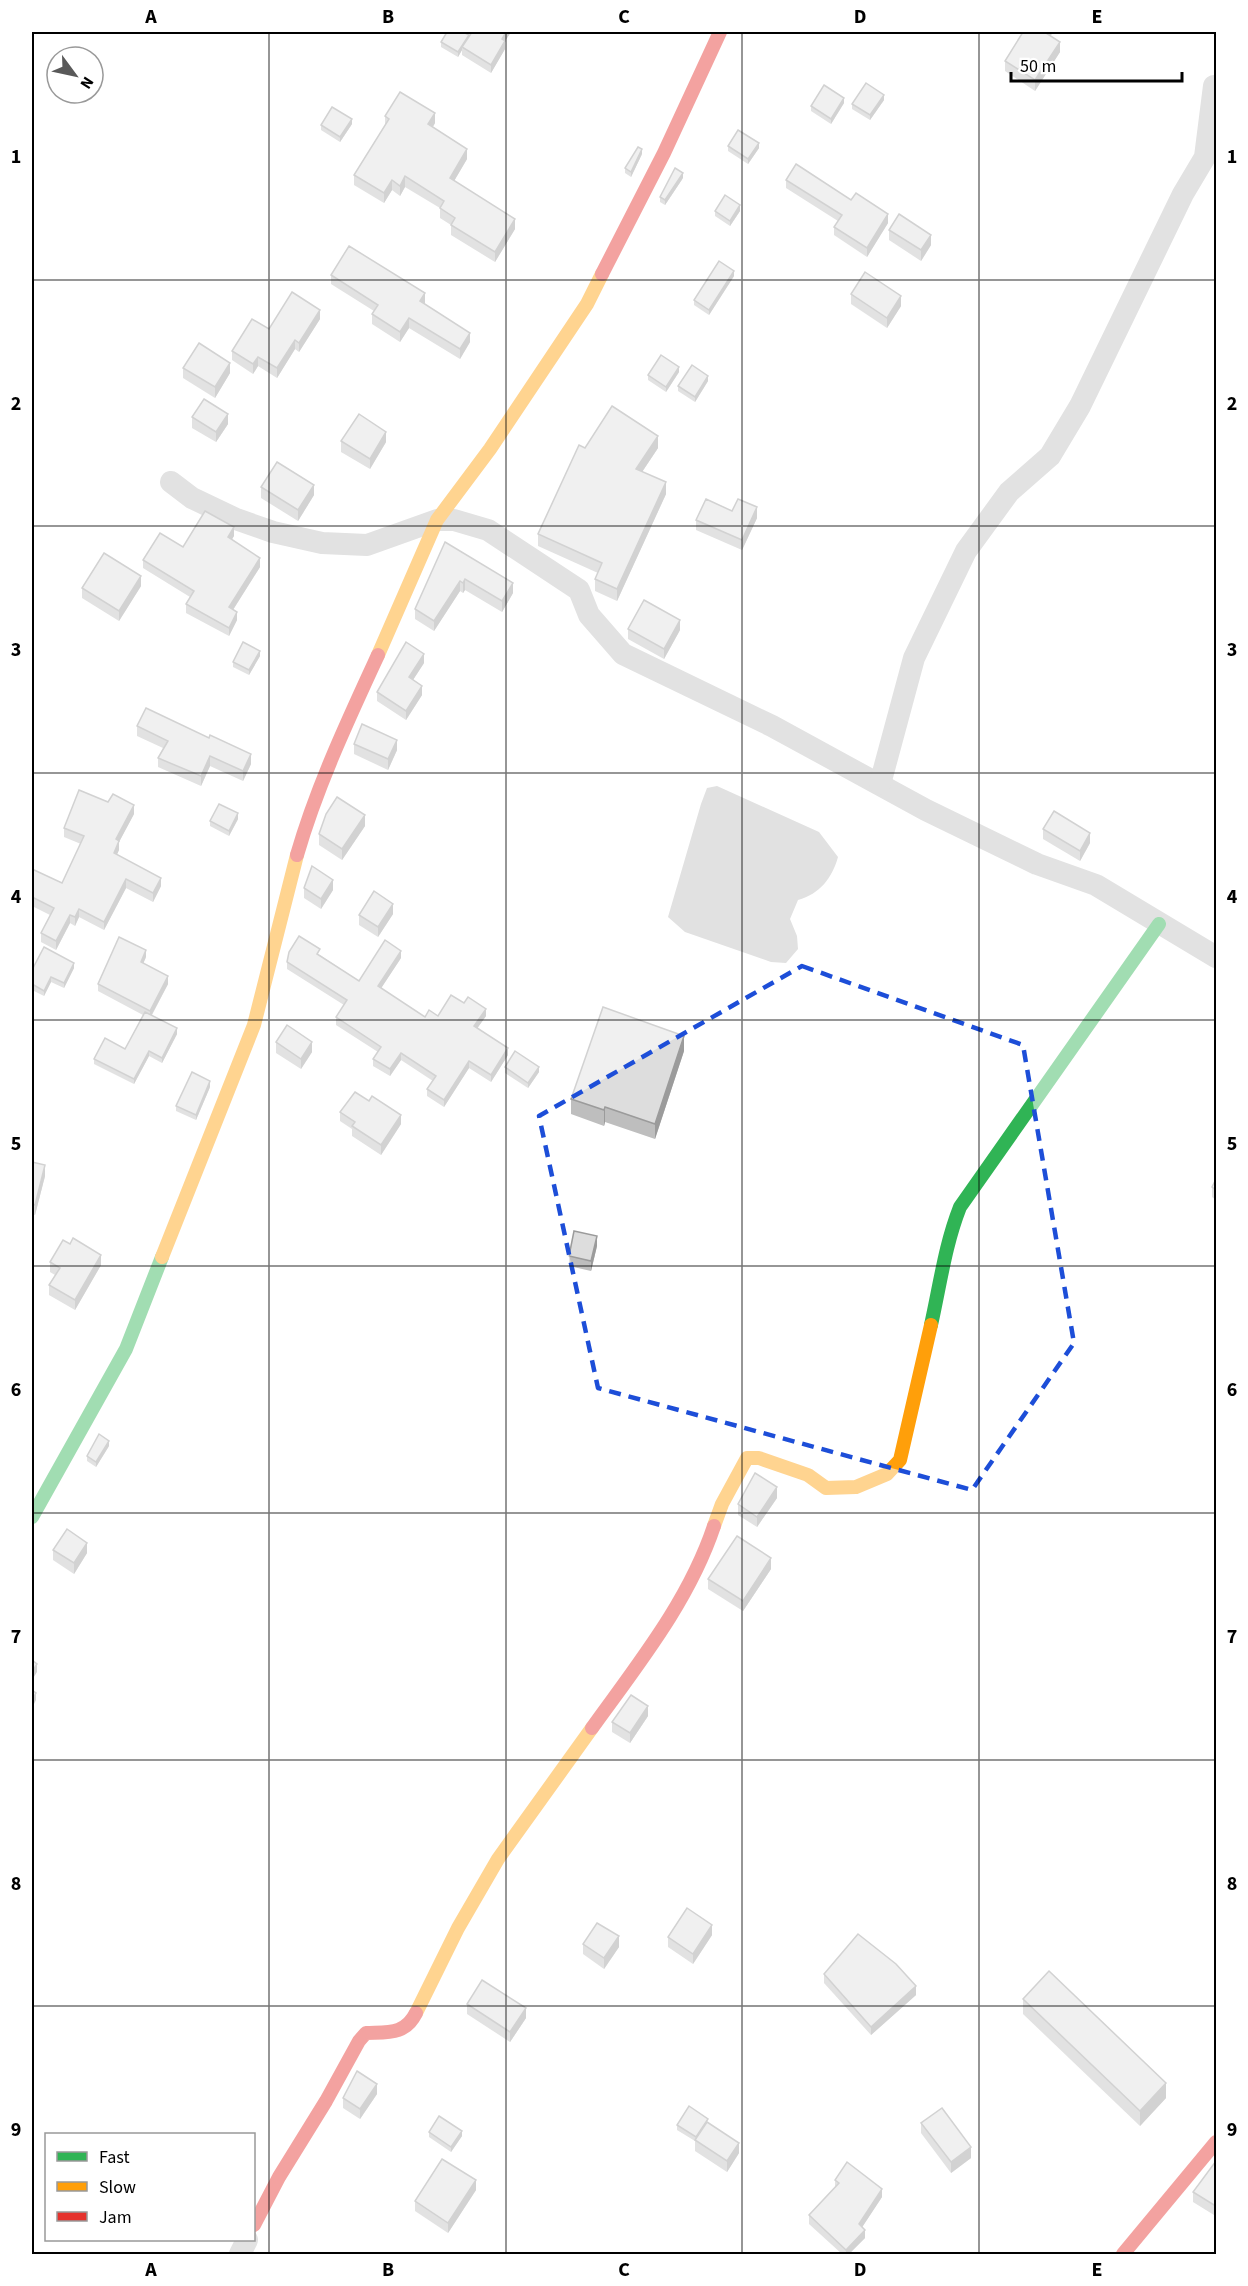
<svg xmlns="http://www.w3.org/2000/svg" width="1248" height="2286" viewBox="0 0 1248 2286" font-family="'Source Sans 3',sans-serif">
	<rect width="100%" height="100%" fill="#fff"/>
	<path fill="#bcbcbc" d="M717 786 819 832 838 857C832 878 820 894 798 900L790 919 797 936 798 949 786 963 771 962 685 932 668 917 701 804 707 788Z"/>
	<g fill="none" stroke-linecap="round" stroke-linejoin="round">
		<g stroke="#bebebe" stroke-width="22">
			<path d="M171 482 192 498 236 519 273 532 322 543 367 545 437 520H454L488 530 579 590 589 615 623 654 772 726 926 810 1037 864 1096 885 1216 957"/>
			<path d="M880 784 914 658 966 551 1009 492 1050 456 1080 406 1183 194 1205 157 1214 86"/>
			<path d="M240 2254 247 2240"/>
		</g>
		<g stroke="#30b455" stroke-width="14">
			<path d="M931 1325C940 1285 945 1245 960 1207L1159 924"/>
			<path d="M32 1517 126 1349 162 1257"/>
		</g>
		<g stroke="#ff9f0a" stroke-width="14">
			<path d="M378 655 437 520 490 449 587 304 602 274"/>
			<path d="M162 1257 254 1025 297 855"/>
			<path d="M714 1526 722 1504 747 1458H759L808 1475 826 1488 856 1487 887 1474 900 1460 931 1325"/>
			<path d="M416 2013 458 1928 498 1859 592 1728"/>
		</g>
		<g stroke="#e5322d" stroke-width="14">
			<path d="M602 274 664 153 720 32"/>
			<path d="M297 855C317 786 348 720 378 655"/>
			<path d="M592 1728C638 1664 689 1601 714 1526"/>
			<path d="M254 2225 279 2177 326 2101 359 2041 366 2033C388 2032 405 2035 416 2013"/>
			<path d="M1123 2254 1216 2142"/>
		</g>
	</g>
	<g fill="#bebebe">
		<path d="M472 32H511L505 41V49L491 73 462 55V50L458 57 441 47V42L469 37Z"/>
		<path d="M1023 32H1053L1050 36 1060 52 1035 91 1005 71V61Z"/>
		<path d="M884 100 870 120 852 109V104Z"/>
		<path d="M844 103 831 124 811 111V106Z"/>
		<path d="M385 116 435 123 433 127 467 159 454 181 515 229 495 262 451 235V225L440 218V208L405 187 400 196 392 190 384 203 354 185V175L385 125Z"/>
		<path d="M352 124 340 142 321 130V125Z"/>
		<path d="M728 146 759 148 748 164 728 151Z"/>
		<path d="M642 154 631 177 625 173V168Z"/>
		<path d="M683 178 665 205 660 202V197Z"/>
		<path d="M786 180 888 223 867 257 834 235V227L838 221 786 188Z"/>
		<path d="M715 211H740L730 226 715 216Z"/>
		<path d="M889 230 931 245 921 261 889 240Z"/>
		<path d="M331 275 424 303 470 342 460 359 409 328 400 342 372 324V314L374 311 331 284Z"/>
		<path d="M734 276 709 315 694 305V300Z"/>
		<path d="M851 294 901 306 887 328 851 304Z"/>
		<path d="M320 319 299 352 295 349 277 378 258 366 253 374 232 360V351L269 329Z"/>
		<path d="M183 368 230 373 215 398 183 378Z"/>
		<path d="M679 372 666 392 648 380V375Z"/>
		<path d="M708 381 695 402 678 391V386Z"/>
		<path d="M192 417 228 424 216 442 192 428Z"/>
		<path d="M341 441 386 442 370 469 341 452Z"/>
		<path d="M585 448H658L642 472 666 494 617 601 595 591V579L598 573 538 546V534Z"/>
		<path d="M261 487 314 495 298 521 261 498Z"/>
		<path d="M757 518 742 550 696 530V520Z"/>
		<path d="M234 536 231 540 260 567 233 610 237 620 229 636 186 613V604L190 597 143 568V560L183 547Z"/>
		<path d="M445 542 513 593 502 612 465 590 463 593 460 591 434 631 415 619V609Z"/>
		<path d="M141 586 119 621 82 598V588Z"/>
		<path d="M628 629 680 630 664 659 628 639Z"/>
		<path d="M260 656 249 675 233 667V662Z"/>
		<path d="M424 663 413 680 422 695 406 720 377 701V692Z"/>
		<path d="M137 726 209 738 251 764 243 781 210 766 201 786 158 767V758L163 748 137 736Z"/>
		<path d="M354 744 397 750 388 770 354 754Z"/>
		<path d="M134 814 119 842V850L117 854 161 886 153 902 126 888 104 930 79 917 75 926 70 923 56 950 41 942V933L50 915 32 906V869L62 883 81 844 64 837V828Z"/>
		<path d="M238 819 229 836 210 826V821Z"/>
		<path d="M365 826 342 860 319 845V834Z"/>
		<path d="M1043 829 1090 843 1080 861 1043 839Z"/>
		<path d="M304 888 333 890 321 909 304 898Z"/>
		<path d="M393 914 378 937 359 925V915Z"/>
		<path d="M320 955 359 981 401 958 381 988 425 1017 438 1016 464 1003 486 1016 477 1028 508 1055 491 1082 469 1068 444 1107 427 1096V1089L433 1081 401 1060 390 1076 373 1066V1059L378 1052 336 1025V1017L344 1005 287 969V962Z"/>
		<path d="M146 957 143 963 168 984 152 1015 177 1034 162 1063 149 1056 134 1084 94 1064V1059L125 1049 143 1015 98 991V984Z"/>
		<path d="M74 968 64 988 51 982 44 996 32 990V970Z"/>
		<path d="M276 1042 312 1052 301 1069 276 1053Z"/>
		<path d="M684 1051 655 1139 605 1122 604 1126 571 1114V1099Z"/>
		<path d="M505 1067 539 1072 528 1088 505 1073Z"/>
		<path d="M210 1087 196 1120 176 1111V1106Z"/>
		<path d="M340 1112 401 1124 381 1155 352 1136V1129L340 1121Z"/>
		<path d="M32 1162 45 1176 35 1215 32 1214Z"/>
		<path d="M1216 1179V1200L1212 1197V1187Z"/>
		<path d="M70 1244 101 1265 75 1310 49 1295V1285L55 1275 50 1272V1262Z"/>
		<path d="M597 1246 591 1271 569 1266V1256Z"/>
		<path d="M109 1446 96 1467 87 1461V1456Z"/>
		<path d="M777 1498 757 1527 738 1515V1504Z"/>
		<path d="M53 1550 87 1553 74 1574 53 1560Z"/>
		<path d="M771 1569 743 1611 708 1589V1579Z"/>
		<path d="M648 1716 630 1743 612 1732V1722Z"/>
		<path d="M712 1935 693 1964 668 1947V1937Z"/>
		<path d="M583 1944 619 1947 604 1969 583 1954Z"/>
		<path d="M824 1974 916 1995 871 2035 824 1983Z"/>
		<path d="M1023 1999 1166 2098 1140 2126 1023 2014Z"/>
		<path d="M467 2004 526 2018 510 2042 467 2014Z"/>
		<path d="M377 2094 360 2119 343 2108V2098Z"/>
		<path d="M708 2123 739 2153 727 2172 695 2151V2141L677 2130V2125Z"/>
		<path d="M921 2123 971 2158 951 2173 921 2133Z"/>
		<path d="M429 2132 462 2136 451 2152 429 2137Z"/>
		<path d="M1216 2161V2213V2212L1214 2215 1193 2202V2192Z"/>
		<path d="M835 2180 882 2197 862 2227 865 2238 849 2254H842L809 2224V2215L835 2188Z"/>
		<path d="M476 2190 448 2233 415 2211V2201Z"/>
	</g>
	<g fill="#9b9b9b">
		<path d="M506 32H511L505 41V49L491 73V65L502 39Z"/>
		<path d="M1046 32H1053L1046 43Z"/>
		<path d="M469 35V40L462 47V50L458 57V52Z"/>
		<path d="M1060 42V52L1035 91V80Z"/>
		<path d="M884 95V100L870 120V115Z"/>
		<path d="M844 98V103L831 124V119Z"/>
		<path d="M435 113V123L428 134V124Z"/>
		<path d="M352 119V124L340 142V137Z"/>
		<path d="M759 143V148L748 164V159Z"/>
		<path d="M467 149V159L450 188V178Z"/>
		<path d="M642 149V154L631 177V172Z"/>
		<path d="M683 173V178L665 205V200Z"/>
		<path d="M405 176V187L400 196V186Z"/>
		<path d="M392 180V190L384 203V193Z"/>
		<path d="M740 205V211L730 226V221Z"/>
		<path d="M888 214V223L867 257V248Z"/>
		<path d="M515 219V229L495 262V252Z"/>
		<path d="M931 235V245L921 261V250Z"/>
		<path d="M734 271V276L709 315V310Z"/>
		<path d="M425 293V303L420 310V301Z"/>
		<path d="M901 296V306L887 328V318Z"/>
		<path d="M320 310V319L299 352V343Z"/>
		<path d="M409 318V328L400 342V332Z"/>
		<path d="M470 333V342L460 359V349Z"/>
		<path d="M295 340V349L277 378V368Z"/>
		<path d="M258 357V366L253 374V364Z"/>
		<path d="M230 363V373L215 398V387Z"/>
		<path d="M679 367V372L666 392V387Z"/>
		<path d="M708 376V381L695 402V397Z"/>
		<path d="M228 414V424L216 442V432Z"/>
		<path d="M386 432V442L370 469V459Z"/>
		<path d="M658 436V448L636 481V469Z"/>
		<path d="M666 482V494L617 601V589Z"/>
		<path d="M314 485V495L298 521V510Z"/>
		<path d="M757 507V518L742 550V540Z"/>
		<path d="M234 527V536L228 546V537Z"/>
		<path d="M260 558V567L229 616V607Z"/>
		<path d="M141 576V586L119 621V611Z"/>
		<path d="M465 579V590L463 593V583Z"/>
		<path d="M460 581V591L434 631V621Z"/>
		<path d="M513 583V593L502 612V601Z"/>
		<path d="M237 612V620L229 636V628Z"/>
		<path d="M680 620V630L664 659V649Z"/>
		<path d="M260 651V656L249 675V670Z"/>
		<path d="M424 654V663L409 686V677Z"/>
		<path d="M422 686V695L406 720V711Z"/>
		<path d="M397 740V750L388 770V759Z"/>
		<path d="M251 754V764L243 781V771Z"/>
		<path d="M210 756V766L201 786V776Z"/>
		<path d="M134 805V814L119 842V850L114 861V853L116 839Z"/>
		<path d="M238 813V819L229 836V831Z"/>
		<path d="M365 815V826L342 860V849Z"/>
		<path d="M1090 833V843L1080 861V851Z"/>
		<path d="M161 878V886L153 902V893Z"/>
		<path d="M126 879V888L104 930V922Z"/>
		<path d="M333 880V890L321 909V899Z"/>
		<path d="M393 904V914L378 937V927Z"/>
		<path d="M79 909V917L75 926V917Z"/>
		<path d="M70 915V923L56 950V941Z"/>
		<path d="M146 950V957L141 969V962Z"/>
		<path d="M401 951V958L378 993V986Z"/>
		<path d="M74 963V968L64 988V983Z"/>
		<path d="M168 976V984L150 1018V1011Z"/>
		<path d="M51 977V982L44 996V991Z"/>
		<path d="M486 1009V1016L474 1033V1026Z"/>
		<path d="M177 1028V1034L162 1063V1058Z"/>
		<path d="M684 1036V1051L655 1139V1124Z"/>
		<path d="M312 1042V1052L301 1069V1059Z"/>
		<path d="M508 1048V1055L491 1082V1075Z"/>
		<path d="M149 1051V1056L134 1084V1079Z"/>
		<path d="M401 1053V1060L390 1076V1069Z"/>
		<path d="M469 1061V1068L444 1107V1100Z"/>
		<path d="M539 1067V1072L528 1088V1083Z"/>
		<path d="M210 1081V1087L196 1120V1115Z"/>
		<path d="M605 1107V1122L604 1126V1110Z"/>
		<path d="M401 1115V1124L381 1155V1145Z"/>
		<path d="M45 1165V1176L35 1215V1205Z"/>
		<path d="M597 1236V1246L591 1271V1261Z"/>
		<path d="M101 1255V1265L75 1310V1300Z"/>
		<path d="M109 1441V1446L96 1467V1462Z"/>
		<path d="M777 1487V1498L757 1527V1517Z"/>
		<path d="M87 1543V1553L74 1574V1563Z"/>
		<path d="M771 1558V1569L743 1611V1601Z"/>
		<path d="M37 1664V1672L32 1680V1672Z"/>
		<path d="M36 1693V1700L32 1708V1700Z"/>
		<path d="M648 1706V1716L630 1743V1733Z"/>
		<path d="M712 1925V1935L693 1964V1954Z"/>
		<path d="M619 1936V1947L604 1969V1958Z"/>
		<path d="M916 1986V1995L871 2035V2027Z"/>
		<path d="M526 2008V2018L510 2042V2032Z"/>
		<path d="M1166 2083V2098L1140 2126V2111Z"/>
		<path d="M377 2084V2094L360 2119V2109Z"/>
		<path d="M462 2131V2136L451 2152V2147Z"/>
		<path d="M739 2143V2153L727 2172V2161Z"/>
		<path d="M971 2147V2158L951 2173V2162Z"/>
		<path d="M476 2180V2190L448 2233V2223Z"/>
		<path d="M882 2189V2197L859 2232V2224Z"/>
		<path d="M1216 2202V2212L1214 2215V2205Z"/>
		<path d="M865 2230V2238L849 2254H846V2250Z"/>
	</g>
	<g fill="#ddd" stroke="#9b9b9b" stroke-width="1.5">
		<path d="M447 32H463L469 35 458 52 441 42Z"/>
		<path d="M472 32H506L502 39 505 41 491 65 462 47Z"/>
		<path d="M1023 32H1046V33L1060 42 1035 80 1005 61Z"/>
		<path d="M866 83 884 95 870 115 852 104Z"/>
		<path d="M824 85 844 98 831 119 811 106Z"/>
		<path d="M400 92 435 113 428 124 467 149 450 178 515 219 495 252 451 225 455 218 440 208 444 201 405 176 400 186 392 180 384 193 354 175 389 119 385 116Z"/>
		<path d="M332 107 352 119 340 137 321 125Z"/>
		<path d="M738 130 759 143 748 159 728 146Z"/>
		<path d="M638 147 642 149 631 172 625 168Z"/>
		<path d="M796 164 851 200 856 193 888 214 867 248 834 227 842 215 786 180Z"/>
		<path d="M675 168 683 173 665 200 660 197Z"/>
		<path d="M725 195 740 205 730 221 715 211Z"/>
		<path d="M899 214 931 235 921 250 889 230Z"/>
		<path d="M349 246 425 293 420 301 470 333 460 349 409 318 400 332 372 314 378 305 331 275Z"/>
		<path d="M719 261 734 271 709 310 694 300Z"/>
		<path d="M865 272 901 296 887 318 851 294Z"/>
		<path d="M292 292 320 310 299 343 295 340 277 368 258 357 253 364 232 351 252 319 269 329Z"/>
		<path d="M199 343 230 363 215 387 183 368Z"/>
		<path d="M661 355 679 367 666 387 648 375Z"/>
		<path d="M692 365 708 376 695 397 678 386Z"/>
		<path d="M204 399 228 414 216 432 192 417Z"/>
		<path d="M612 406 658 436 636 469 666 482 617 589 595 579 602 563 538 534 579 445 585 448Z"/>
		<path d="M359 414 386 432 370 459 341 441Z"/>
		<path d="M277 462 314 485 298 510 261 487Z"/>
		<path d="M706 499 732 511 738 499 757 507 742 540 696 520Z"/>
		<path d="M205 511 234 527 228 537 260 558 229 607 237 612 229 628 186 604 194 591 143 560 160 533 183 547Z"/>
		<path d="M445 542 513 583 502 601 465 579 463 583 460 581 434 621 415 609Z"/>
		<path d="M104 553 141 576 119 611 82 588Z"/>
		<path d="M644 600 680 620 664 649 628 629Z"/>
		<path d="M243 642 260 651 249 670 233 662Z"/>
		<path d="M406 642 424 654 409 677 422 686 406 711 377 692Z"/>
		<path d="M146 708 209 738 210 735 251 754 243 771 210 756 201 776 158 758 168 741 137 726Z"/>
		<path d="M362 724 397 740 388 759 354 744Z"/>
		<path d="M79 790 108 802 113 794 134 805 116 839 119 841 114 853 161 878 153 893 126 879 104 922 79 909 75 917 70 915 56 941 41 933 54 908 32 897V869L62 883 84 836 64 828Z"/>
		<path d="M337 797 365 815 342 849 319 834 326 814Z"/>
		<path d="M219 804 238 813 229 831 210 821Z"/>
		<path d="M1054 811 1090 833 1080 851 1043 829Z"/>
		<path d="M312 866 333 880 321 899 304 888Z"/>
		<path d="M374 891 393 904 378 927 359 915Z"/>
		<path d="M299 936 320 949 317 954 359 981 385 940 401 951 378 986 425 1017 429 1010 438 1016 451 995 464 1003 468 997 486 1009 474 1026 508 1048 491 1075 469 1061 444 1100 427 1089 436 1076 401 1053 390 1069 373 1059 381 1047 336 1017 347 1000 287 962 289 952Z"/>
		<path d="M119 937 146 950 141 962 168 976 150 1011 98 984Z"/>
		<path d="M44 947 74 963 64 983 51 977 44 991 32 984V970Z"/>
		<path d="M603 1007 684 1036 655 1124 605 1107 604 1110 571 1099Z"/>
		<path d="M145 1012 177 1028 162 1058 149 1051 134 1079 94 1059 105 1038 125 1049Z"/>
		<path d="M287 1025 312 1042 301 1059 276 1042Z"/>
		<path d="M515 1051 539 1067 528 1083 505 1067Z"/>
		<path d="M192 1072 210 1081 196 1115 176 1106Z"/>
		<path d="M355 1092 369 1101 372 1096 401 1115 381 1145 352 1126 355 1122 340 1112Z"/>
		<path d="M32 1162 45 1165 35 1205 32 1204Z"/>
		<path d="M1216 1179V1190L1212 1187Z"/>
		<path d="M574 1231 597 1236 591 1261 569 1256Z"/>
		<path d="M73 1238 101 1255 75 1300 49 1285 60 1268 50 1262 63 1240 70 1244Z"/>
		<path d="M99 1434 109 1441 96 1462 87 1456Z"/>
		<path d="M755 1473 777 1487 757 1517 738 1504Z"/>
		<path d="M67 1529 87 1543 74 1563 53 1550Z"/>
		<path d="M737 1536 771 1558 743 1601 708 1579Z"/>
		<path d="M32 1660 37 1664 32 1672Z"/>
		<path d="M32 1690 36 1693 32 1700Z"/>
		<path d="M631 1695 648 1706 630 1733 612 1722Z"/>
		<path d="M687 1908 712 1925 693 1954 668 1937Z"/>
		<path d="M597 1923 619 1936 604 1958 583 1944Z"/>
		<path d="M858 1934 896 1964 916 1986 871 2027 824 1974Z"/>
		<path d="M1049 1971 1166 2083 1140 2111 1023 1999Z"/>
		<path d="M482 1980 526 2008 510 2032 467 2004Z"/>
		<path d="M357 2071 377 2084 360 2109 343 2098Z"/>
		<path d="M689 2106 708 2119 696 2137 677 2125Z"/>
		<path d="M942 2108 971 2147 951 2162 921 2123Z"/>
		<path d="M439 2116 462 2131 451 2147 429 2132Z"/>
		<path d="M707 2122 739 2143 727 2161 695 2140Z"/>
		<path d="M442 2159 476 2180 448 2223 415 2201Z"/>
		<path d="M1216 2161V2203V2202L1214 2205 1193 2192Z"/>
		<path d="M847 2162 882 2189 859 2224 865 2230 846 2250 809 2215 839 2183 835 2180Z"/>
	</g>
	<path d="M0 0H1248V2286H0ZM802 966 1023 1045 1074 1343 972 1490 598 1388 539 1116Z" fill="#fff" fill-opacity=".55" fill-rule="evenodd"/>
	<path fill="none" stroke="#1d4ed8" stroke-width="4.5" stroke-dasharray="12 8" stroke-linejoin="round" d="M802 966 1023 1045 1074 1343 972 1490 598 1388 539 1116Z"/>
	<path fill="none" stroke="#000" stroke-width="1.5" stroke-opacity="0.55" d="M269 32V2254M506 32V2254M742 32V2254M979 32V2254M32 280H1216M32 526H1216M32 773H1216M32 1020H1216M32 1266H1216M32 1513H1216M32 1760H1216M32 2006H1216"/>
	<rect width="1248" height="2286" fill="none" stroke="#ffffff" stroke-width="66"/>
	<rect x="45" y="2133" width="210" height="108" fill="#ffffff" stroke="#999999" stroke-width="1.5"/>
	<rect x="57" y="2152" width="30" height="9" fill="#30b455" stroke="#999999" stroke-width="1.5"/>
	<text x="99" y="2163" font-size="18" fill="#000000">Fast</text>
	<rect x="57" y="2182" width="30" height="9" fill="#ff9f0a" stroke="#999999" stroke-width="1.5"/>
	<text x="99" y="2193" font-size="18" fill="#000000">Slow</text>
	<rect x="57" y="2212" width="30" height="9" fill="#e5322d" stroke="#999999" stroke-width="1.5"/>
	<text x="99" y="2223" font-size="18" fill="#000000">Jam</text>
	<g transform="translate(75 75) rotate(123)"><circle r="28" fill="#ffffff" stroke="#999999" stroke-width="1.5"/>
	<path d="M0-4.5L10 22L0 15L-10 22Z" fill="#595959"/>
	<text y="-9" font-size="16" font-weight="bold" text-anchor="middle" fill="#000000">N</text>
	</g>
	<path d="M1011 72v9h171v-9" fill="none" stroke="#000000" stroke-width="3"/>
	<text x="1020" y="72" font-size="18" fill="#000000" stroke="#ffffff" stroke-width="4.5" paint-order="stroke">50 m</text>
	<rect x="33" y="33" width="1182" height="2220" fill="none" stroke="#000" stroke-width="2"/>
	<g font-size="20" text-anchor="middle" font-weight="bold" fill="#000">
		<text x="151" y="23">A</text>
		<text x="388" y="23">B</text>
		<text x="624" y="23">C</text>
		<text x="860" y="23">D</text>
		<text x="1097" y="23">E</text>
		<text x="16" y="163">1</text>
		<text x="1232" y="163">1</text>
		<text x="16" y="410">2</text>
		<text x="1232" y="410">2</text>
		<text x="16" y="656">3</text>
		<text x="1232" y="656">3</text>
		<text x="16" y="903">4</text>
		<text x="1232" y="903">4</text>
		<text x="16" y="1150">5</text>
		<text x="1232" y="1150">5</text>
		<text x="16" y="1396">6</text>
		<text x="1232" y="1396">6</text>
		<text x="16" y="1643">7</text>
		<text x="1232" y="1643">7</text>
		<text x="16" y="1890">8</text>
		<text x="1232" y="1890">8</text>
		<text x="16" y="2136">9</text>
		<text x="1232" y="2136">9</text>
		<text x="151" y="2276">A</text>
		<text x="388" y="2276">B</text>
		<text x="624" y="2276">C</text>
		<text x="860" y="2276">D</text>
		<text x="1097" y="2276">E</text>
	</g>
</svg>
